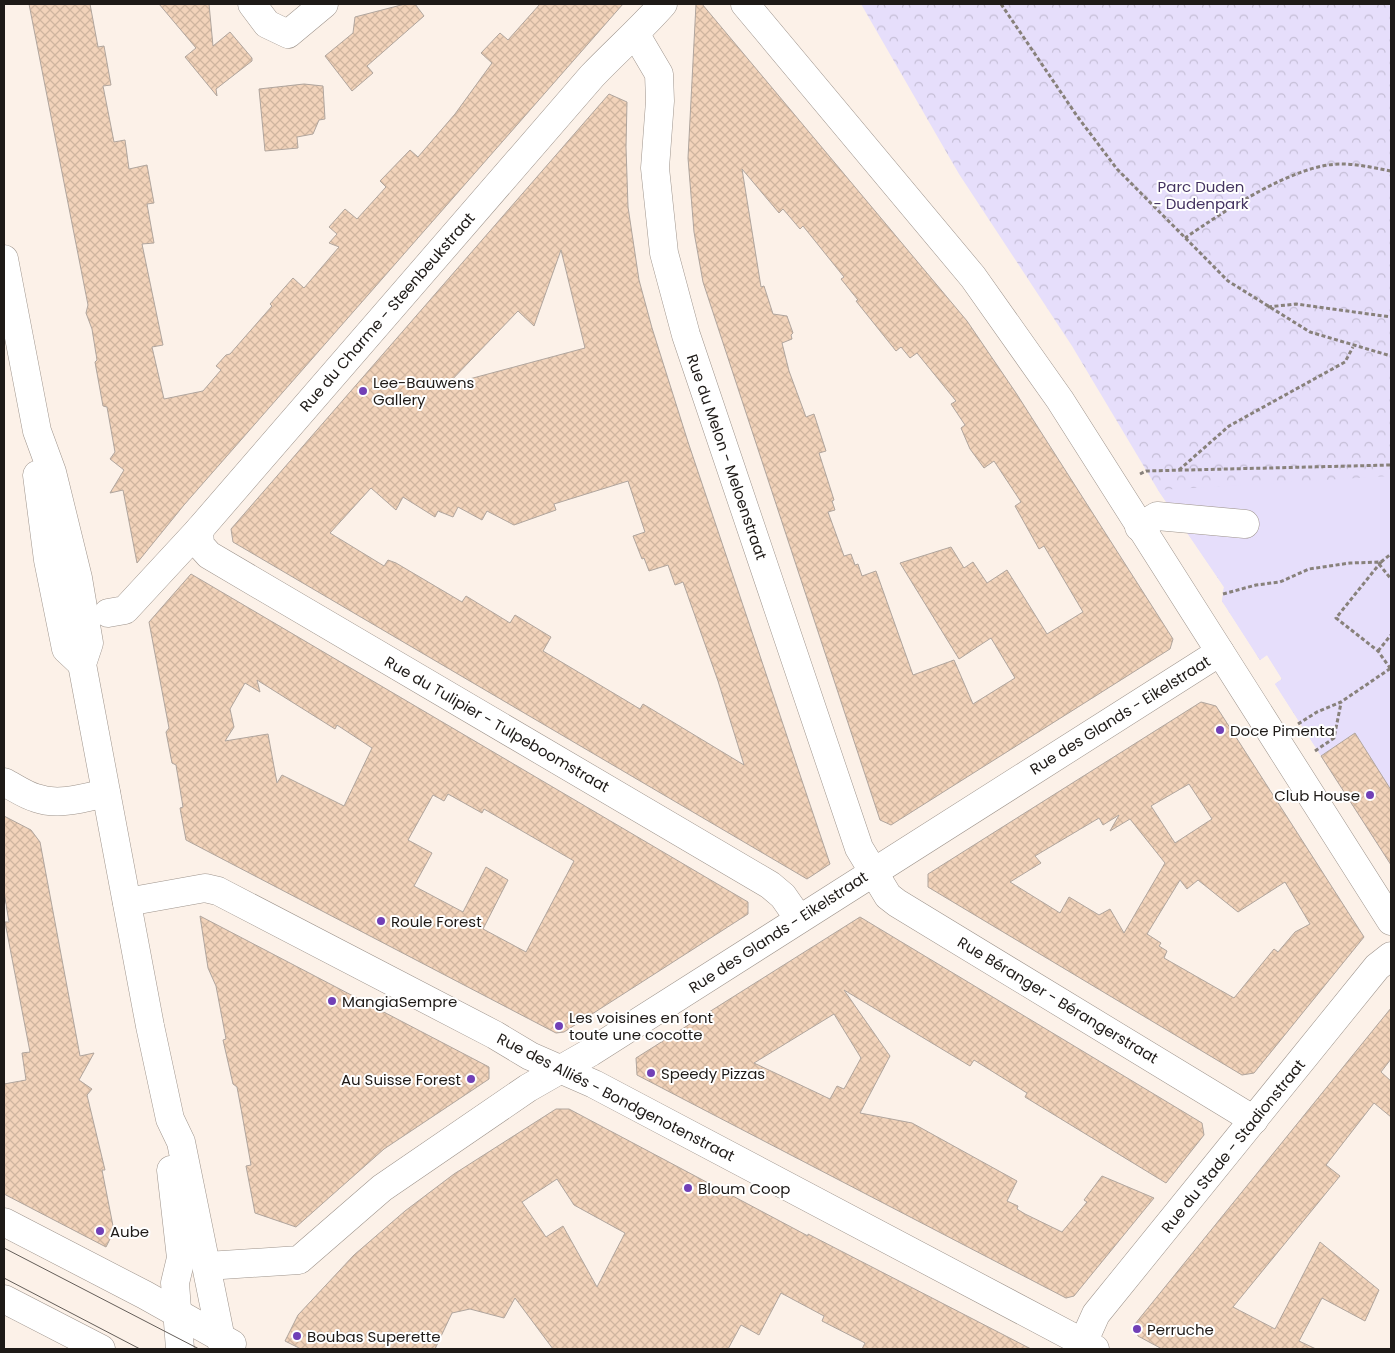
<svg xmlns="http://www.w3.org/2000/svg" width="1395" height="1353" viewBox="0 0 1395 1353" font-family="Poppins,sans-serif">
	<defs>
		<pattern id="forest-crowns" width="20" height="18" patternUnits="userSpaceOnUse" patternTransform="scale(1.25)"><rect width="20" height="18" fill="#e6defb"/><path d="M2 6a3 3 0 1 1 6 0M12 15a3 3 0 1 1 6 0" fill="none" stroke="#c5bed6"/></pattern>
		<pattern id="building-cross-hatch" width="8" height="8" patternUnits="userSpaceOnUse" patternTransform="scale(1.25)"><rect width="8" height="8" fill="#f2d3ba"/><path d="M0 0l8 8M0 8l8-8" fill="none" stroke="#cfb59f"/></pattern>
	</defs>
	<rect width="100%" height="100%" fill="#fcf1e8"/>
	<path fill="url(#forest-crowns)" d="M861 4H1391V865L1275 684 1282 679 1267 655 1260 660 1222 601 1224 587 1158 490 1072 346 959 174Z"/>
	<path fill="#e6defb" d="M1391 476V865L1275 684 1282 679 1267 655 1260 660 1222 601 1224 587 1158 490Z"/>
	<g fill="url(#building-cross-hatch)" stroke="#b0a59d" fill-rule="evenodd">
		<path d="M29 4H90L98 47 104 46 111 85 103 86 114 142 125 140 129 169 147 165 154 203 147 204 154 243 142 244 163 345 152 347 164 399 203 391 221 370 216 366 226 355 230 354 272 306 270 304 293 278 304 288 339 247 329 243 337 234 329 227 345 209 357 219 386 187 380 181 410 150 418 157 455 114 492 63 481 53 500 33 508 40 540 4H623L184 505 137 563 123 490 110 493 124 470 110 459 115 452 107 407 103 406 95 362 97 360 92 329 86 313 88 305Z"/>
		<path d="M159 4H209L213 46 230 32 252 58V61L216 89 217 96 185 57 196 48Z"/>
		<path d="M405 4H415L424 16 367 66 373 73 352 91 325 56 353 33 355 17Z"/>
		<path d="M696 4H702L967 321 1016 393 1173 639 1170 649 891 825 880 820 703 282 694 232 688 158ZM742 169 779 213 783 209 800 229 803 226 844 277 841 279 858 300 856 301 896 351 901 347 910 358 917 353 956 401 951 404 965 425 961 428 970 449 984 468 994 461 1021 502 1015 506 1039 549 1044 546 1083 612 1047 634 1007 570 987 583 973 562 964 568 951 547 900 563 959 659 991 638 1015 678 973 704 954 660 913 675 876 571 862 576 858 564 855 565 851 554 844 556 828 512 835 510 832 501 834 500 819 453 826 451 814 414 806 417 789 371 782 343 792 339 791 335 793 333 787 316 773 314 764 286 761 287Z"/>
		<path d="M304 84 323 86 325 119 319 120 313 134 297 137 298 148 265 151 259 89Z"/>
		<path d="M609 94 627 102 626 147 628 207 639 280 652 328 688 442 830 864 807 879 233 542 231 529ZM561 250 585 348 447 385 518 311 534 326ZM628 481 645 532 633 536 642 559 644 558 649 571 668 565 675 585 683 582 718 681 744 765 643 704 640 709 543 651 551 637 515 615 510 623 466 596 462 602 396 563 388 560 384 566 330 533 371 488 396 510 403 497 435 517 438 511 453 517 458 507 482 520 487 511 514 525 556 510 554 504Z"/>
		<path d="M191 574 748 902V914L564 1032 556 1033 186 840 180 808 183 807 176 765 172 763 166 732 169 728 149 622ZM257 680 335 729 337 725 372 748 344 806 282 775 277 783 268 734 225 741 234 727 230 709 245 683 260 692ZM448 794 482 813 484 809 574 861 526 952 483 929 508 880 486 867 463 912 414 886 432 853 408 840 433 795 444 801Z"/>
		<path d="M1201 702 1216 706 1364 937 1254 1073 1242 1075 928 887V874ZM1189 784 1212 819 1175 843 1151 806ZM1119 815 1110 831 1130 819 1165 863 1124 933 1110 909 1099 915 1069 897 1060 913 1010 882 1041 863 1035 856 1099 818 1103 825ZM1180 880 1187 889 1198 880 1238 912 1285 882 1310 924 1295 932 1278 952 1274 949 1234 998 1164 958 1167 951 1159 946 1161 943 1147 934Z"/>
		<path d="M1355 733 1391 790V865L1321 756Z"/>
		<path d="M4 816 31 830 40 842 80 1056 94 1053 79 1080 92 1089 87 1095 105 1170H102L114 1231 106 1247 4 1194V1084L26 1080 22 1053 30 1052 5 922H9L4 892Z"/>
		<path d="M200 916 489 1067V1079L384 1149 296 1227 255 1213 246 1166 251 1165 242 1114 237 1087 233 1084 223 1040 226 1039 216 986 208 968Z"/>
		<path d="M860 917 1202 1123 1204 1135 1166 1183 1025 1097 1027 1093 974 1060 970 1066 844 990 890 1056 860 1113 912 1123 1017 1181 1007 1201 1018 1206 1017 1209 1025 1214 1062 1232 1087 1202 1084 1200 1102 1176 1154 1198 1074 1296 1066 1298 637 1075 636 1058ZM834 1014 861 1058 844 1089 837 1086 830 1099 754 1063Z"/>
		<path d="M1391 1008V1059L1381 1072 1391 1081V1117L1374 1103 1326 1165 1340 1176 1233 1307 1275 1329 1320 1242 1379 1290 1365 1321 1322 1298 1299 1341 1316 1349H1162L1138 1336 1135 1324Z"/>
		<path d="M556 1109H569L808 1236V1234L1031 1349H862L865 1343 822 1321 824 1316 781 1293 759 1335 741 1325 728 1349H553L515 1298 504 1318 470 1309 452 1313 435 1349H301L285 1341 298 1315 354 1255 405 1211 454 1174ZM557 1179 574 1205 625 1233 597 1287 563 1226 546 1237 522 1202Z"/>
	</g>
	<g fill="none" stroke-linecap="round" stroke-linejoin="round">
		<g stroke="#9e948c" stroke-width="29">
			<g id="minor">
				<path d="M252 4 267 24 288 34 324 4"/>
				<path d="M745 4 973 277 1060 400 1391 921"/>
				<path d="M636 35 659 74 660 101 655 168 664 253 686 335 859 848 888 896 897 903 1254 1120"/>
				<path d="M4 259 37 431 52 472 78 578 89 643 82 664 150 1026 170 1119 181 1142 223 1349"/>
				<path d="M37 475 48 560 66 649 82 664"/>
				<path d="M1139 527 1157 516 1245 524"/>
				<path d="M199 530 200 545 209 555 770 885 783 896 799 919"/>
				<path d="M108 613 125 610 199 530 592 76C616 51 641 29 663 4"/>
				<path d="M4 782C14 787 25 795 36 798 58 806 84 798 106 793"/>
				<path d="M127 902 205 888 218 891 495 1035 530 1056 594 1084 1095 1349"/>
				<path d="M171 1170 181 1258 175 1283 180 1349"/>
				<path d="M4 1222 145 1295 232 1344"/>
				<path d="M207 1266 299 1260 382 1188 528 1088 591 1052 1220 652"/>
				<path d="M4 1299 101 1349"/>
				<path d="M1083 1343 1096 1314 1377 967 1391 956"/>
			</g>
		</g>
		<g stroke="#88817b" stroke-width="3" stroke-dasharray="4 2.5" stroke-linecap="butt">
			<path d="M1001 4 1077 116 1117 169 1228 281 1310 332 1391 356"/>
			<path d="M1185 238C1223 212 1295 163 1342 164 1358 164 1375 168 1391 171"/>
			<path d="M1268 307 1296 304 1391 317"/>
			<path d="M1179 470 1229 426 1345 362 1353 347"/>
			<path d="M1140 474 1146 471 1391 465"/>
			<path d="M1381 562 1391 554"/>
			<path d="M1379 564 1391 579"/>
			<path d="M1223 594 1256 585 1280 582 1309 569 1350 563 1381 562 1336 618 1378 651 1390 668"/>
			<path d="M1378 651 1391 635"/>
			<path d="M1298 724 1317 712 1341 702 1391 668"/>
			<path d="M1315 751 1334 738 1341 703"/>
		</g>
		<use href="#minor" stroke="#fff" stroke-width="28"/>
		<g stroke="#635d58" stroke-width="1">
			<path d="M4 1248 199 1349"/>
			<path d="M4 1278 140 1349"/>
		</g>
	</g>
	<g fill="#7140b7" stroke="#fff" stroke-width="2">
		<circle cx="363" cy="391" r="5"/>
		<circle cx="1220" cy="730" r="5"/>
		<circle cx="1370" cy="795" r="5"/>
		<circle cx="381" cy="921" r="5"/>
		<circle cx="332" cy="1001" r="5"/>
		<circle cx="559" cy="1026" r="5"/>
		<circle cx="651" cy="1073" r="5"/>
		<circle cx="471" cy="1079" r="5"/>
		<circle cx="688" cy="1188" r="5"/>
		<circle cx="100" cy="1231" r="5"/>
		<circle cx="1137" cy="1329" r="5"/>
		<circle cx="297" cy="1336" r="5"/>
	</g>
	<g text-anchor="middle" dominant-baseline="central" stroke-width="4" stroke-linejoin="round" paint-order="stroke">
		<g font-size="15" fill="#443361" stroke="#fff">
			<text x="1201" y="186">Parc Duden<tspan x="1201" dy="17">- Dudenpark</tspan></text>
		</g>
		<g font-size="15" fill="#1e1a17" stroke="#fff">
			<text transform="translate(387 312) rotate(-49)">Rue du Charme - Steenbeukstraat</text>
			<text transform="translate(727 457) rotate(71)">Rue du Melon - Meloenstraat</text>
			<text transform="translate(1120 715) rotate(-32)">Rue des Glands - Eikelstraat</text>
			<text transform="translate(497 724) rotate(30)">Rue du Tulipier - Tulpeboomstraat</text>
			<text transform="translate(778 932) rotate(-33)">Rue des Glands - Eikelstraat</text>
			<text transform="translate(1058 1000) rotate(31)">Rue Béranger - Bérangerstraat</text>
			<text transform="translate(616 1097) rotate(27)">Rue des Alliés - Bondgenotenstraat</text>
			<text transform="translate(1233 1146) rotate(-51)">Rue du Stade - Stadionstraat</text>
		</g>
		<g font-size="15" fill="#1e1a17" stroke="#fff" text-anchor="start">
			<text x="373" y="382">Lee-Bauwens<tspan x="373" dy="17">Gallery</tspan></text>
			<text x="1230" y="730">Doce Pimenta</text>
			<text x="1360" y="795" text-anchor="end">Club House</text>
			<text x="391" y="921">Roule Forest</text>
			<text x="342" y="1001">MangiaSempre</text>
			<text x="569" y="1017">Les voisines en font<tspan x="569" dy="17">toute une cocotte</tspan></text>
			<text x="661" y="1073">Speedy Pizzas</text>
			<text x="461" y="1079" text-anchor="end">Au Suisse Forest</text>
			<text x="698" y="1188">Bloum Coop</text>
			<text x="110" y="1231">Aube</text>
			<text x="1147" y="1329">Perruche</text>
			<text x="307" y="1336">Boubas Superette</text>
		</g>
	</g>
	<rect width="1395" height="1353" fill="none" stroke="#1e1a17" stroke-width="10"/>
</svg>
